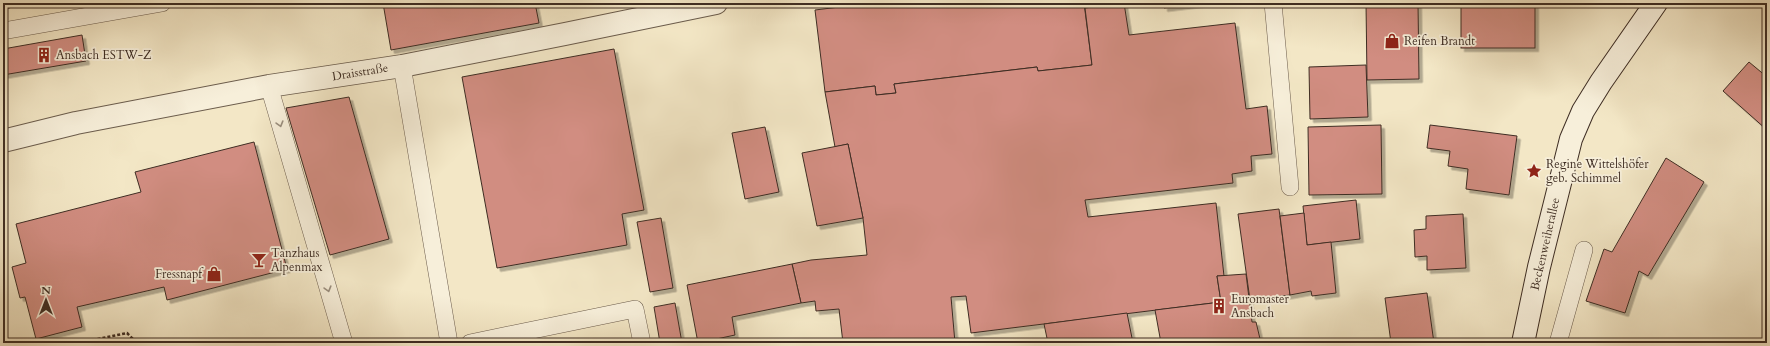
<svg xmlns="http://www.w3.org/2000/svg" width="1770" height="346" viewBox="0 0 1770 346" font-family="Cardo,serif">
	<defs>
		<filter id="shadow"><feDropShadow dx="3.5" dy="3.5" stdDeviation="0" flood-color="#0004"/></filter>
	</defs>
	<rect width="100%" height="100%" fill="#f3e7c6"/>
	<filter id="stains"><feTurbulence type="fractalNoise" baseFrequency=".005" numOctaves="4"/><feColorMatrix values="0 0 0 0 .2 0 0 0 0 .09 0 0 0 0 .02 0 0 0 .5 -.17"/></filter>
	<radialGradient id="worn" r=".72"><stop offset=".6" stop-color="#630" stop-opacity="0"/><stop offset="1" stop-color="#630" stop-opacity=".3"/></radialGradient>
	<g fill="#d18d81" stroke="#3e2d23" filter="url(#shadow)">
		<path d="M383 3H535L539 23 391 50Z"/>
		<path d="M872 3H1084L1092 65 1038 71 1037 67 894 84 896 93 876 95 875 86 825 92 815 10Z"/>
		<path d="M1124 3 1129 35 1235 23 1246 109 1267 106 1272 154 1251 156 1252 171 1232 174 1233 183 1085 200 1088 217 1216 203 1224 276H1217L1221 302 971 333 966 296 951 297 955 343H843L839 309 816 311 815 301 801 303 792 264 811 260 867 255 863 218 848 144 835 147 825 92 875 86 876 95 896 93 894 84 1037 67 1038 71 1092 65 1085 8Z"/>
		<path d="M1164 3H1205L1164 8Z"/>
		<path d="M1366 3H1418L1419 79 1367 80Z"/>
		<rect x="1461" y="3" width="74" height="45"/>
		<path d="M82 35 86 61 3 75V49Z"/>
		<path d="M614 49 644 210 622 214 627 245 497 268 462 77Z"/>
		<path d="M1749 62 1767 77V130L1723 91Z"/>
		<path d="M1366 65 1368 117 1310 119 1309 67Z"/>
		<path d="M349 97 389 239 330 255 286 108Z"/>
		<path d="M1381 125 1382 194 1309 195 1308 127Z"/>
		<path d="M1430 125 1517 136 1509 195 1466 189 1468 169 1448 166 1450 151 1427 148Z"/>
		<path d="M765 127 779 192 745 199 732 133Z"/>
		<path d="M254 142 287 269 167 300 164 287 77 307 82 327 36 339 25 297 20 298 12 267 26 263 16 224 141 192 135 172Z"/>
		<path d="M848 144 863 218 817 226 802 153Z"/>
		<path d="M1666 158 1704 182 1648 276 1639 271 1625 313 1586 301 1604 249 1612 252Z"/>
		<path d="M1356 200 1360 239 1307 245 1303 206Z"/>
		<path d="M1279 209 1290 295 1250 300 1238 214Z"/>
		<path d="M1304 213 1307 245 1331 242 1336 293 1312 296 1311 291 1290 295 1280 216Z"/>
		<path d="M1463 214 1466 268 1427 270V256L1415 257 1414 230 1426 229V216Z"/>
		<path d="M661 218 673 288 650 292 637 222Z"/>
		<path d="M792 264 801 303 732 317 735 335 698 343 687 285Z"/>
		<path d="M1246 274 1252 322H1256L1261 343H1161L1155 310 1221 302 1217 276Z"/>
		<path d="M1427 293 1434 343H1391L1385 298Z"/>
		<path d="M675 303 682 343H660L654 307Z"/>
		<path d="M1127 313 1133 343H1048L1044 324Z"/>
	</g>
	<g fill="none" stroke-linecap="round" stroke-linejoin="round">
		<g stroke="#6b5c4c" stroke-width="18">
			<g id="service">
				<path d="M1273 3 1290 187"/>
				<path d="M3 31 162 3"/>
				<path d="M402 66 449 343"/>
				<path d="M269 86 344 343"/>
				<path d="M470 343 635 309 642 343"/>
				<path d="M1558 343 1584 250"/>
			</g>
		</g>
		<g stroke="#6b5c4c" stroke-width="24">
			<path id="minor" d="M3 141 76 123 269 86 402 66 565 34 716 3"/>
		</g>
		<g stroke="#3e2d23" stroke-width="24">
			<path id="secondary" d="M1523 343 1539 267 1571 139 1583 111 1601 82 1656 3"/>
		</g>
		<path stroke="#3e2d23" stroke-width="2.5" stroke-dasharray="3 2" stroke-linecap="butt" d="M78 343 127 333 137 343"/>
		<use href="#service" stroke="#f7efda" stroke-width="17"/>
		<use href="#minor" stroke="#f7efda" stroke-width="22"/>
		<use href="#secondary" stroke="#f7efda" stroke-width="22"/>
		<path stroke="#3e2d23" stroke-width="3" stroke-dasharray="7 7" stroke-linecap="butt" d="M3 8 32 3"/>
	</g>
	<defs><path id="oneway-chevron" d="M-2-3.5L2.5 0L-2 3.5" fill="none" stroke-width="1.6" stroke-linecap="round" stroke-linejoin="round"/></defs>
	<g stroke="#9a8e7e">
		<use href="#oneway-chevron" transform="translate(280 124) rotate(74)"/>
		<use href="#oneway-chevron" transform="translate(328 289) rotate(74)"/>
	</g>
	<defs>
		<g id="shop-bare" transform="scale(1.2)"><path d="M-5-2.5h2.3a2.7 3.5 0 0 1 5.4 0H5L5.5 6h-11ZM-1.5-2.5h3a1.5 2.3 0 0 0-3 0Z" fill="#8f2418" stroke="#f7efda" stroke-width="2.5" paint-order="stroke"/></g>
		<g id="building-bare" transform="scale(1.2)"><path d="M-4-6H4V6H1V3H-1V6H-4ZM-2.5-4.3h1.7v1.8h-1.7ZM.8-4.3h1.7v1.8H.8ZM-2.5-1h1.7V.8h-1.7ZM.8-1h1.7V.8H.8Z" fill="#8f2418" stroke="#f7efda" stroke-width="2.5" paint-order="stroke"/></g>
		<g id="sight-bare" transform="scale(1.2)"><path d="M0-6L1.8-2.2L6-1.7L2.9 1.2L3.7 5.4L0 3.3L-3.7 5.4L-2.9 1.2L-6-1.7L-1.8-2.2Z" fill="#8f2418" stroke="#f7efda" stroke-width="2.5" paint-order="stroke"/></g>
		<g id="bar-bare" transform="scale(1.2)"><path d="M-6-5H6L.8 .8V4.5H3.5V6h-7V4.5H-.8V.8Z" fill="#8f2418" stroke="#f7efda" stroke-width="2.5" paint-order="stroke"/></g>
	</defs>
	<g fill-rule="evenodd">
		<use href="#shop-bare" x="1392" y="41"/>
		<use href="#building-bare" x="44" y="55"/>
		<use href="#sight-bare" x="1534" y="171"/>
		<use href="#bar-bare" x="259" y="260"/>
		<use href="#shop-bare" x="214" y="274"/>
		<use href="#building-bare" x="1219" y="306"/>
	</g>
	<g text-anchor="middle" dominant-baseline="central" stroke-width="3.5" stroke-linejoin="round" paint-order="stroke">
		<g font-size="12" fill="#3e2d23" stroke="#f7efda" text-anchor="start">
			<text x="1404" y="41">Reifen Brandt</text>
			<text x="56" y="55">Ansbach ESTW-Z</text>
			<text x="1546" y="164">Regine Wittelshöfer<tspan x="1546" dy="14">geb. Schimmel</tspan></text>
			<text x="271" y="253">Tanzhaus<tspan x="271" dy="14">Alpenmax</tspan></text>
			<text x="202" y="274" text-anchor="end">Fressnapf</text>
			<text x="1231" y="299">Euromaster<tspan x="1231" dy="14">Ansbach</tspan></text>
		</g>
		<g font-size="12" fill="#3e2d23" stroke="#f7efda">
			<text transform="translate(360 72) rotate(-9)">Draisstraße</text>
			<text transform="translate(1545 244) rotate(-77)">Beckenweiherallee</text>
		</g>
	</g>
	<rect width="1770" height="346" fill="none" stroke="#f3e7c6" stroke-width="16"/>
	<rect x="4" y="4" width="1762" height="338" fill="none" stroke="#3e2d23" stroke-width="2"/>
	<rect x="8" y="8" width="1754" height="330" fill="none" stroke="#3e2d23"/>
	<g transform="translate(46 300)" stroke="#f7efda" stroke-width="3" paint-order="stroke">
	<path d="M0-3L7 15L0 10L-7 15Z" fill="#3e2d23"/>
	<text y="-6" font-size="11" font-weight="bold" text-anchor="middle" fill="#3e2d23">N</text>
	</g>
	<rect width="100%" height="100%" filter="url(#stains)"/>
	<rect width="100%" height="100%" fill="url(#worn)"/>
</svg>
